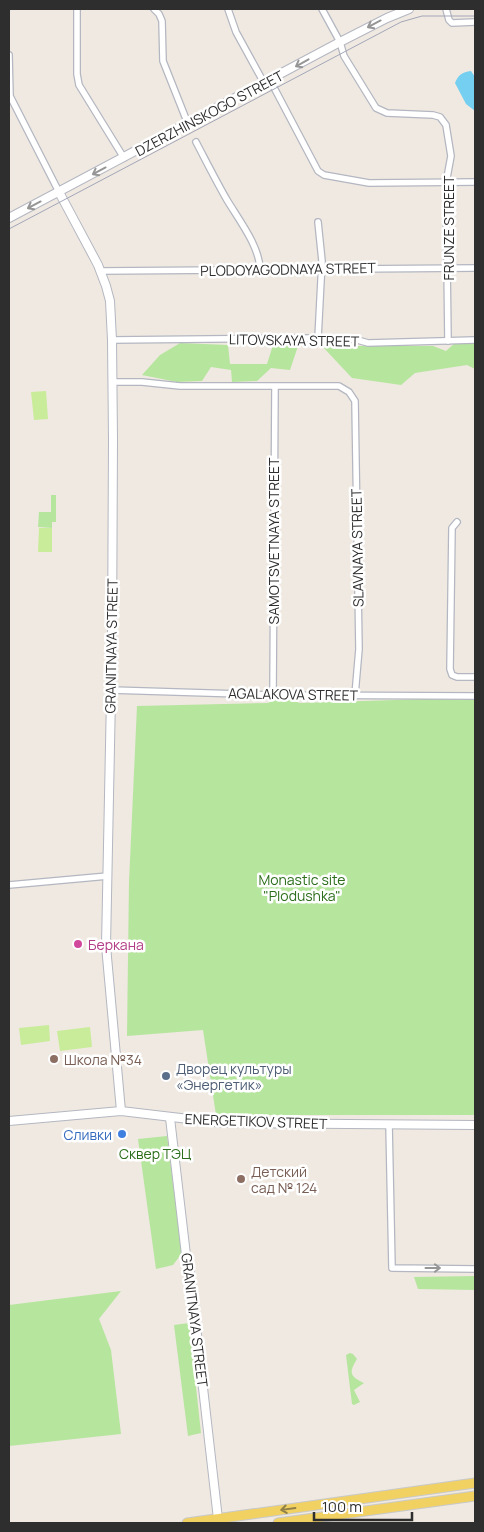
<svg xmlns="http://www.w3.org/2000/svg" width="484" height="1532" viewBox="0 0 484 1532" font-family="Manrope,sans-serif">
	<rect width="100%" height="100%" fill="#efe9e1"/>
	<g fill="#b6e59e">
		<path d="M180 343 228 345 230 364H267L273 345 298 346 290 370 271 368 257 381 232 382 231 370 211 367 202 381 177 382 142 375 160 355Z"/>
		<path d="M455 343H475V369L467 365 415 373 401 385 352 378 322 346H433L446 351Z"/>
		<path d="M51 495H56V522H52V528L38 527 39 512H51Z"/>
		<path d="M291 697 299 703 426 699 475 700V1115H216L203 1030 127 1036 129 882 137 706 268 703 278 698Z"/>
		<path d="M167 1136 182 1253 173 1265 156 1269 138 1139Z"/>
		<path d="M475 1276V1290L418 1289 414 1277Z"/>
		<path d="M121 1291 99 1319 111 1350 121 1434 9 1446V1305Z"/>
		<path d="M189 1323 201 1433 188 1436 174 1325Z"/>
		<path d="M350 1353 353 1354 357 1359C349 1372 349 1376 364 1383L354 1390 360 1402 354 1405 352 1404 346 1355Z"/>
	</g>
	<g fill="#c9ec9a">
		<path d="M46 391 48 419 34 420 31 392Z"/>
		<path d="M39 528H52V552H38Z"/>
		<path d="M49 1025 50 1041 21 1045 19 1028Z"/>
		<path d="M90 1027 92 1047 60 1051 57 1031Z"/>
	</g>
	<path fill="#75cff0" d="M471 71 475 77V111L466 104 455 83C458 75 462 72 471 71Z"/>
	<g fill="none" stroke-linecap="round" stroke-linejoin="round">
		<g stroke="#b4b7c1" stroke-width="8">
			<g id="street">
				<path d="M77 9V74L79 85 124 158"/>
				<path d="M154 9 159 14 162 21 163 61 188 124"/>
				<path d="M228 9 236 32 264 83"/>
				<path d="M322 9 340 42 344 56 376 108 387 113 433 115 440 117 446 125 451 156 446 183 448 341"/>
				<path d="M446 9 449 20 452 23 475 22"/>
				<path d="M9 55 10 96 59 192"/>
				<path d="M270 80 318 171 324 175 369 183 475 182"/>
				<path d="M196 142C206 161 216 181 227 200 239 220 260 247 260 270"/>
				<path d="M318 222 322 261 318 338"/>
				<path d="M101 271 475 268"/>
				<path d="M112 340 318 338 354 339 368 343 475 340"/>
				<path d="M113 382H142L180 386H339L349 392 355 401 359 649 355 695"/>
				<path d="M457 522 452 528 450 669 452 675 457 677H475"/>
				<path d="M111 690 273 695 475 696"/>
				<path d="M273 695 275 387"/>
				<path d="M9 885 108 876"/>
				<path d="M389 1124 392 1268 475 1269"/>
			</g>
		</g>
		<g stroke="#b4b7c1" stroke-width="10">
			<g id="secondary">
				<path d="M59 192 98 265 106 286 110 301 112 340 113 440 112 646 106 946 121 1111"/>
				<path d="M9 218 340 42 387 18 409 9"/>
				<path d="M170 1118 186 1255 189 1265 218 1519"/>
				<path d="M9 1121 121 1111 223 1123 475 1125"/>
			</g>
		</g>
		<g stroke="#c9c9c9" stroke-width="11">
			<g id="primary">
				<path d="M187 1523 475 1483"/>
				<path d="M278 1523 475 1496"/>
			</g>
		</g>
		<use href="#street" stroke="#fff" stroke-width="5.5"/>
		<use href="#secondary" stroke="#fff" stroke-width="8"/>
		<use href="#primary" stroke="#f2d163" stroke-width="9"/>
		<path stroke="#a3a6b8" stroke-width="1" d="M9 229 401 22 422 16H475"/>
	</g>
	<defs><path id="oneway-shaft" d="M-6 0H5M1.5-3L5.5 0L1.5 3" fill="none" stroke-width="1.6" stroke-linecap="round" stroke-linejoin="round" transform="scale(1.25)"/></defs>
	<g stroke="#969696">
		<use href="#oneway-shaft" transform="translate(374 24) rotate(152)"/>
		<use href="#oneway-shaft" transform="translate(302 63) rotate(151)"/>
		<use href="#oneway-shaft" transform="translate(99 171) rotate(152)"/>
		<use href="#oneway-shaft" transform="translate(34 205) rotate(152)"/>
		<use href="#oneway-shaft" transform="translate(433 1268)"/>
	</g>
	<use stroke="#908048" href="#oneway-shaft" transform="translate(288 1509) rotate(172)"/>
	<circle fill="#d1479c" stroke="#fff" stroke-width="2" cx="78" cy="944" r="5"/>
	<g fill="#8d6e63" stroke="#fff" stroke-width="2">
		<circle cx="54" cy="1059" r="5"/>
		<circle cx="241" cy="1179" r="5"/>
	</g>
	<circle fill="#5c6f8a" stroke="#fff" stroke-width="2" cx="166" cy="1076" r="5"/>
	<circle fill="#3f7fe0" stroke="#fff" stroke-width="2" cx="122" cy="1134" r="5"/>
	<g text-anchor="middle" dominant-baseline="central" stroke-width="5" stroke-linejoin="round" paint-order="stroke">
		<g font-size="14" fill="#2e2e2e" stroke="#fff">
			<text transform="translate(209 113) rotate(-28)">DZERZHINSKOGO STREET</text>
			<text transform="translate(448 228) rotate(-90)">FRUNZE STREET</text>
			<text transform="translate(288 269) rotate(-1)">PLODOYAGODNAYA STREET</text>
			<text transform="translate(294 340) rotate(1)">LITOVSKAYA STREET</text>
			<text transform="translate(273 541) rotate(-90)">SAMOTSVETNAYA STREET</text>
			<text transform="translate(357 548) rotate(-91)">SLAVNAYA STREET</text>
			<text transform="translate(111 646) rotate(-89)">GRANITNAYA STREET</text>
			<text transform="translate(293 694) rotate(1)">AGALAKOVA STREET</text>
			<text transform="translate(256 1121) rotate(2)">ENERGETIKOV STREET</text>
			<text transform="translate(195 1320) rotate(83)">GRANITNAYA STREET</text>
		</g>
		<g font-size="14" fill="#2c6e1b" stroke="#fff">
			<text x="302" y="879">Monastic site<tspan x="302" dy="16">"Plodushka"</tspan></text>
			<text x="155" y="1153">Сквер ТЭЦ</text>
		</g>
		<g font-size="14" fill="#b23c85" stroke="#fff" text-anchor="start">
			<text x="88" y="944">Беркана</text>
		</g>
		<g font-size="14" fill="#785e54" stroke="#fff" text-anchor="start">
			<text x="64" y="1059">Школа №34</text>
			<text x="251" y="1171">Детский<tspan x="251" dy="16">сад № 124</tspan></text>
		</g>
		<g font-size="14" fill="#4e5e75" stroke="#fff" text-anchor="start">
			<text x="176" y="1068">Дворец культуры<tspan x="176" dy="16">«Энергетик»</tspan></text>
		</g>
		<g font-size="14" fill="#366cbe" stroke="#fff" text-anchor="end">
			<text x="112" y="1134">Сливки</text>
		</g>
	</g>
	<rect width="484" height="1532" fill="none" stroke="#2e2e2e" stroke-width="20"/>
	<path d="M314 1512v8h98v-8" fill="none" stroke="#2e2e2e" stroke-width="2.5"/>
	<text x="322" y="1512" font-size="15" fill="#2e2e2e" stroke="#ffffff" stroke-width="4" paint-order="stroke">100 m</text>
</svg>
